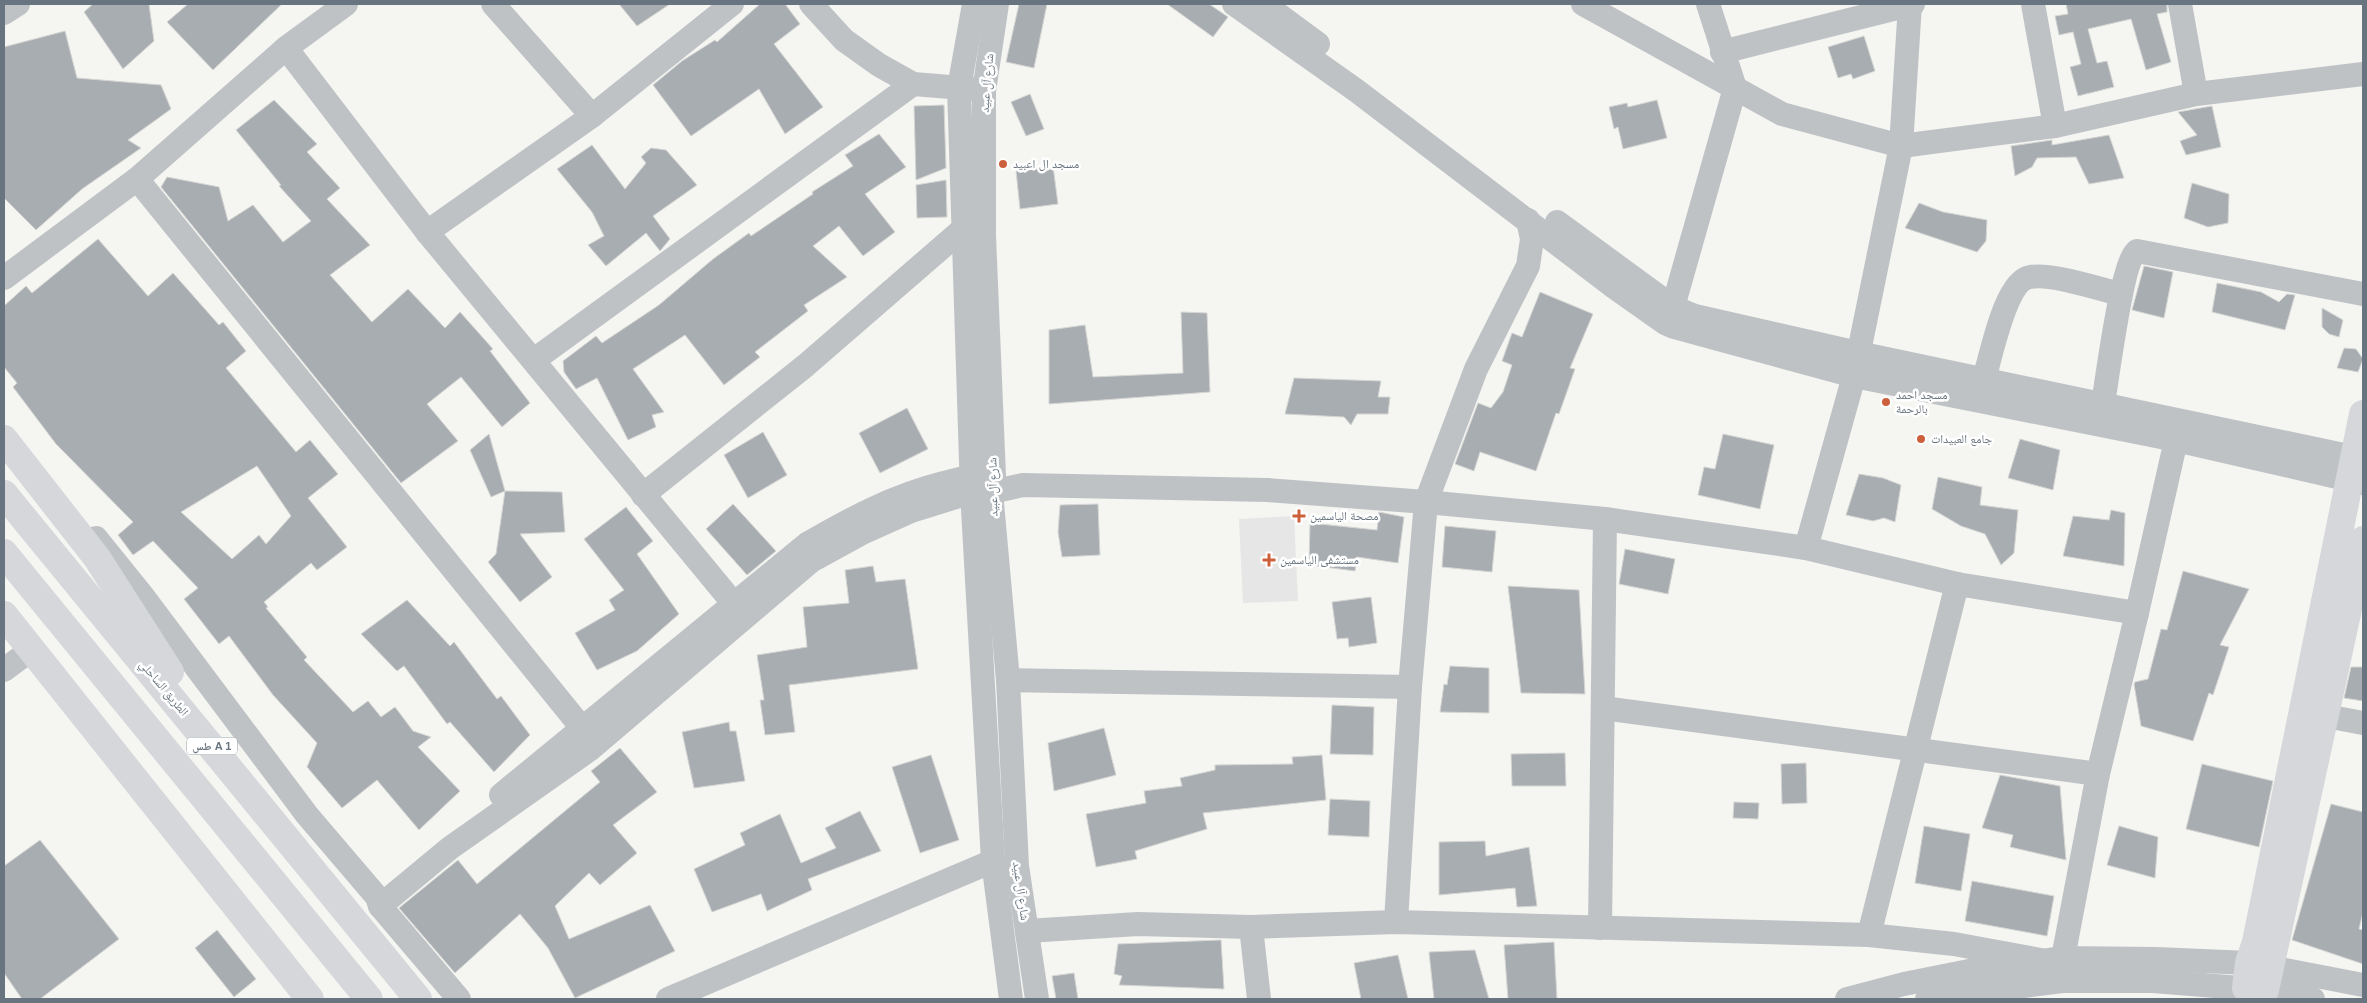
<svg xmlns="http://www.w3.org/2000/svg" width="2367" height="1003" viewBox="0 0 2367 1003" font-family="Arial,'Noto Naskh Arabic',sans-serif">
	<rect width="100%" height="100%" fill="#f5f5f2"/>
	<path fill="#e5e6e5" d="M1294 516 1298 601 1243 603 1239 519Z"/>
	<g fill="#a7adb1" stroke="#d6d6d4" fill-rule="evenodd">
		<path d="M93 4H149L154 41 123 69 84 12Z"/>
		<path d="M188 4H282L213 70 167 22Z"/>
		<path d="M619 4H670L637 26Z"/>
		<path d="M760 4H785L800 24 774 44 823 107 785 134 759 89 691 136 653 85 682 61 715 40 717 42Z"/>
		<path d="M1019 4H1047L1034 68 1006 62Z"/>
		<path d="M1167 4H1209L1228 17 1213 37Z"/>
		<path d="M2066 4H2167V12L2157 14 2171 62 2146 70 2131 19 2088 29 2097 63 2107 61 2114 87 2078 96 2070 67 2081 64 2073 32 2059 35 2055 16 2068 14Z"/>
		<path d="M65 31 77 78 161 85 171 109 128 140 141 148 82 189 36 230 4 198V47Z"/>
		<path d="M1864 36 1875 71 1853 79 1851 74 1838 78 1828 47Z"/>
		<path d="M1030 94 1044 129 1026 136 1011 102Z"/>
		<path d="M274 100 317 144 307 152 340 188 327 199 370 245 330 275 372 322 408 289 445 328 460 312 493 349 490 351 530 403 502 427 461 377 427 404 458 441 401 483 161 187 167 177 219 187 228 221 253 205 283 242 311 221 279 186 281 185 236 130Z"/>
		<path d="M1657 100 1667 138 1623 149 1618 127 1614 129 1609 107 1627 103 1628 107Z"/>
		<path d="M944 105 946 168 916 180 914 106Z"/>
		<path d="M2212 106 2221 147 2186 155 2180 141 2197 135 2178 112Z"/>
		<path d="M879 134 906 167 865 194 895 232 863 256 839 226 813 246 847 277 804 305 808 311 755 352 760 357 724 385 685 335 633 369 664 412 652 415 656 427 628 440 597 378 576 389 564 372 563 361 596 336 602 343 659 305 713 259 749 233 751 236 813 194 812 192 853 166 845 155Z"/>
		<path d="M2109 135 2124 178 2089 184 2076 157 2037 158 2032 167 2015 176 2011 146 2052 140V145Z"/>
		<path d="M592 145 625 189 646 163 641 157 651 148 666 150 697 185 653 216 670 239 660 251 646 233 606 266 588 245 604 236 592 212 557 169Z"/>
		<path d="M1053 166 1058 204 1020 209 1016 171Z"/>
		<path d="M946 180 947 217 917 218 916 185Z"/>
		<path d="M2192 183 2229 194 2228 223 2208 227 2184 218Z"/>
		<path d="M1919 203 1943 212 1987 220 1986 241 1977 252 1905 228Z"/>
		<path d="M98 239 148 296 173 273 219 325 223 322 246 351 226 368 296 452 310 440 338 474 308 498 347 547 317 570 311 563 264 602 268 607 266 608 307 657 304 660 353 712 368 701 381 717 395 707 413 731 431 737 418 747 460 791 419 830 377 780 342 808 307 767 317 743 273 695 229 636 219 644 184 599 198 588 153 541 133 555 118 535 133 522 56 444 13 387 17 383 4 367V306L26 286 32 293ZM257 466 291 516 266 544 259 535 232 559 181 512Z"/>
		<path d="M2144 266 2173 272 2164 318 2132 310Z"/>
		<path d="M2217 283 2261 292 2279 302 2287 294 2295 295 2285 330 2212 312Z"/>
		<path d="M1540 292 1593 314 1570 368 1575 369 1559 414 1556 413 1536 471 1480 452 1474 471 1455 464 1478 403 1491 408 1503 392 1512 365 1502 361 1512 333 1522 337Z"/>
		<path d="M2322 308 2343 320 2339 337 2329 334 2322 327Z"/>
		<path d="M1181 312 1207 313 1210 392 1049 404V330L1085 325 1093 377 1183 373Z"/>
		<path d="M2344 348 2356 349 2363 359 2358 372 2337 368Z"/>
		<path d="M1294 378 1381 381 1378 397H1390L1388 414H1357L1351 425 1344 417 1285 414Z"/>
		<path d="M907 408 928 449 880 473 859 433Z"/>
		<path d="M763 432 787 475 748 498 724 455Z"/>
		<path d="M489 434 505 491 491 497 470 450Z"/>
		<path d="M1723 434 1774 445 1760 509 1698 495 1704 467 1715 469Z"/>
		<path d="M2020 439 2060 450 2053 490 2008 478Z"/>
		<path d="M1859 474 1883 478 1901 485 1895 522 1884 518 1873 521 1846 515Z"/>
		<path d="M1938 477 1982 487 1980 505 2018 510 2014 553 2001 565 1985 534 1961 526 1932 509Z"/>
		<path d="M505 491 562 492 565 532 520 534 552 577 520 602 488 562 496 554Z"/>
		<path d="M733 504 776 551 747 575 706 529Z"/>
		<path d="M1098 504 1100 555 1062 557 1058 532 1060 505Z"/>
		<path d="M626 507 653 541 637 554 679 614 637 651 597 670 575 633 615 610 609 600 624 590 584 539Z"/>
		<path d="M2111 510 2125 513 2124 566 2063 556 2073 516 2109 520Z"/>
		<path d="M1379 512 1404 517 1398 563 1357 557 1355 571 1309 565 1310 523 1377 530Z"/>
		<path d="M1445 526 1496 531 1492 572 1442 567Z"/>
		<path d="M1625 549 1675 559 1668 594 1619 584Z"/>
		<path d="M873 566 876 582 905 579 918 669 789 685 795 732 765 735 760 700H764L757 655 807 647 803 607 849 603 845 570Z"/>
		<path d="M2183 571 2249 589 2220 645 2229 647 2213 695 2209 693 2193 741 2141 726 2134 684 2135 682 2148 679 2161 629 2167 630Z"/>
		<path d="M1508 586 1579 590 1585 694 1521 693Z"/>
		<path d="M1371 597 1377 643 1349 647 1348 638 1337 639 1332 602Z"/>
		<path d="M407 600 450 646 454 642 497 699 501 696 530 735 494 772 450 722 447 724 404 666 397 671 361 634Z"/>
		<path d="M1450 666 1489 668V713L1440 712 1444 684 1447 685Z"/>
		<path d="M2351 667H2363V701L2344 698Z"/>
		<path d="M1332 705 1374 707 1373 755 1330 754Z"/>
		<path d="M729 722 730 731H736L745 781 694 788 682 732Z"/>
		<path d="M1104 728 1116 775 1054 791 1048 743Z"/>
		<path d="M620 748 657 792 613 825 637 853 600 885 589 873 555 906 569 939 650 905 675 951 575 998 548 948 520 914 455 973 399 908 458 860 477 884 600 782 591 771Z"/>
		<path d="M1565 753 1566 786H1512L1511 754Z"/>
		<path d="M931 755 959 840 920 853 892 767Z"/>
		<path d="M1322 755 1326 800 1203 813 1207 829 1135 851 1137 859 1096 867 1086 814 1146 803 1144 791 1182 786 1180 778 1215 770V765L1293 764 1292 757Z"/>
		<path d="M1806 763 1807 803 1782 804 1781 764Z"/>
		<path d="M2202 764 2273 781 2259 847 2186 829Z"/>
		<path d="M2000 775 2060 786 2066 860 2010 847 2013 835 1982 828Z"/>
		<path d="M1330 799 1370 801 1369 837 1328 835Z"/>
		<path d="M1734 802 1759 803 1758 819 1733 818Z"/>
		<path d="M2331 804 2363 812V912L2359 929 2363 930V964L2292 940Z"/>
		<path d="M860 811 881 851 808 879 812 890 767 911 761 894 712 912 694 869 745 845 740 833 780 814 801 863 836 848 825 828Z"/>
		<path d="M1924 826 1970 834 1961 891 1915 883Z"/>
		<path d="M2119 826 2158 837 2155 878 2107 865Z"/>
		<path d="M40 840 119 939 40 999H22L4 973V866Z"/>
		<path d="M1485 841 1486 856 1529 847 1537 906 1517 907 1515 888 1439 895V842Z"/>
		<path d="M1972 881 2054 896 2047 936 1965 921Z"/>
		<path d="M217 930 256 979 234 997 195 948Z"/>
		<path d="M1221 940 1224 989 1119 985 1122 976 1114 974 1118 944Z"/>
		<path d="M1554 942 1557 999H1508L1504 945Z"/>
		<path d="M1475 950 1489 999H1434L1429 952Z"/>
		<path d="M1398 955 1408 999H1361L1354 963Z"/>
		<path d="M1074 973 1078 999H1056L1052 976Z"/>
	</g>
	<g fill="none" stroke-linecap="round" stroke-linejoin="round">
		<g stroke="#bfc2c5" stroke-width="24">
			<path d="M493 4 592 116"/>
			<path d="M811 4 844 40 879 65 913 84 975 89"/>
			<path d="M974 4 959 88 972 492 993 861 1011 999"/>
			<path d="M997 4 984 91V236L994 476 991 492 1008 680 1017 866 1037 999"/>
			<path d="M1234 4 1357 91 1614 287 1665 323 1674 327 1854 376 2176 440 2363 483"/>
			<path d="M1264 4 1318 44"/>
			<path d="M1583 4 1782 114 1901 146 2055 126 2196 94 2363 74"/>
			<path d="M2033 4 2055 126"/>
			<path d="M2180 4 2196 94"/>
			<path d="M4 13 18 4"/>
			<path d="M286 48 427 232 734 604"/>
			<path d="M1722 52 1913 4"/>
			<path d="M137 179 582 728"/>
			<path d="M1557 222 1673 307 1695 316 1858 353 2363 459"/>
			<path d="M427 232 592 116 732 4"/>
			<path d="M4 278 137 179 286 48 346 4"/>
			<path d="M1667 320 1673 307 1735 88 1708 4"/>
			<path d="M534 360 913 84"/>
			<path d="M1984 379C1991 357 2005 281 2030 277 2053 273 2098 289 2121 294"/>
			<path d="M2103 404C2107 380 2122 261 2137 251L2363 294"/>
			<path d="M643 495 805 366 963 229"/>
			<path d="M96 538 142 595 307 815 377 897 380 906 459 999"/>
			<path d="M1806 548 1854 376 1901 146 1910 4"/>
			<path d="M4 670 32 649"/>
			<path d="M1008 680 1410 687"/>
			<path d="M1603 708 2098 774"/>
			<path d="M2326 716 2363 723"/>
			<path d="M501 795 807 544C852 518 893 496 944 483 958 479 971 476 985 476"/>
			<path d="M380 906 450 848 589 750 811 561 864 532 911 511 972 492H991L1023 485 1267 490 1426 502 1605 519 1806 548 1957 584 2137 613"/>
			<path d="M1396 922 1410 687 1426 502 1476 369 1528 266 1532 239 1528 220"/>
			<path d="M1251 927 1259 999"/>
			<path d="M1600 928 1605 519"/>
			<path d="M1027 931 1138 924 1251 927 1396 922 1869 935 1954 944 2041 960"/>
			<path d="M1869 935 1957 584"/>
			<path d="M2063 958 2098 774 2137 613 2176 440"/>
			<path d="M668 999 993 861"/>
			<path d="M1847 999 1904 984 1969 971 2063 958 2156 959 2249 963 2363 985"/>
			<path d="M1927 999 2062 981H2153L2265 990 2313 999"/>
		</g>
		<g stroke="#d5d7db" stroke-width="28">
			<path d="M2246 988 2249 963 2256 942 2363 414"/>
			<path d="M2265 990 2363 540"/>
		</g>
		<g stroke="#d5d7db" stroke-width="28">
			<path d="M4 439 97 558 170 672"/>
			<path d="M4 494 418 999"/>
			<path d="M4 553 369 999"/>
			<path d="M4 615 310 999"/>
		</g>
	</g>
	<g fill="#cc603b" stroke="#fff" stroke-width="2">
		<circle cx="1003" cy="164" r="5"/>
		<circle cx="1886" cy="402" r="5"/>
		<circle cx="1921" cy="439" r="5"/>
		<path d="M1296.5 508.5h5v5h5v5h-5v5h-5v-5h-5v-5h5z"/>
		<path d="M1266.5 552.5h5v5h5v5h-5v5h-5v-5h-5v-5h5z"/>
	</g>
	<g text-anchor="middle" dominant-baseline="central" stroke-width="5" stroke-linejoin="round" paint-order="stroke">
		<rect fill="#fff" stroke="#959ea5" stroke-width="1" x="187" y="737.5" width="50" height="17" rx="4"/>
		<g font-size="11" font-weight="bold" fill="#68747f">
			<text x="212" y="746">طس A 1</text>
		</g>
		<g font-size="12" fill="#68747f" stroke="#fff">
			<text transform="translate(987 83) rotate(-85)">شارع آل عبيد</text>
			<text transform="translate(993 487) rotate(-91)">شارع آل عبيد</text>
			<text transform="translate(164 688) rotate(50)">الطريق الساحلي</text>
			<text transform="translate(1021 891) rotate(82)">شارع آل عبيد</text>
		</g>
		<g font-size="12" fill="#68747f" stroke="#fff" text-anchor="start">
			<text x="1013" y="164">مسجد ال اعبيد</text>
			<text x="1896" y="395">مسجد احمد<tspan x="1896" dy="14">بالرحمة</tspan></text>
			<text x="1931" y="439">جامع العبيدات</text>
			<text x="1310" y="516">مصحة الياسمين</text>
			<text x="1280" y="560">مستشفى الياسمين</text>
		</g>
	</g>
	<rect width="2367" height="1003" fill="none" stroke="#68747f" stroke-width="10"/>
</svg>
